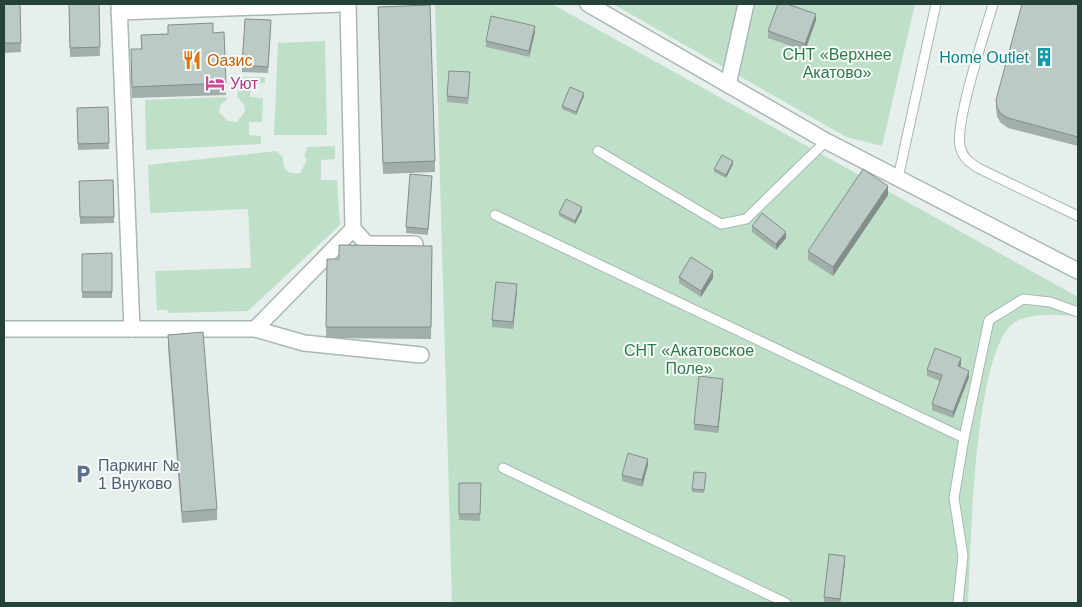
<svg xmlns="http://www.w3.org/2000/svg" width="1082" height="607" viewBox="0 0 1082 607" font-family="Arial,sans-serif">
	<rect width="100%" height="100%" fill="#e6efeb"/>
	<g fill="#bfe0c8">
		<path d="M435 4H552L1078 297V316C1058 315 1033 312 1015 322 973 349 971 552 968 603H452Z"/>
		<path d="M613 4H915L882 146 846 137Z"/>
		<path d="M325 41 327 135H274L278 43Z"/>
		<path d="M240 77H265V83L251 84 250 97 263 98 262 122H249V135L261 136V144L146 150 145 100 226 97 227 100 221 104 219 112 228 121 237 122 245 111 244 104 237 97Z"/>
		<path d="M335 146V159L321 160V180H337L340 225 248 311 168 313 167 310H157L155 271 251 268 248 209 150 213 148 165 276 151 283 157C282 169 288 175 300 173L307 160 304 155 308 147Z"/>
	</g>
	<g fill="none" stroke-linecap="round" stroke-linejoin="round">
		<g stroke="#a8b8b2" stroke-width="11">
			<g id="service">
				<path d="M993 4C985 32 955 122 960 146 962 157 969 162 978 168L1078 216"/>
				<path d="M598 151 721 224 746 219 826 141"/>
				<path d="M898 178 936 4"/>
				<path d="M495 215 964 438"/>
				<path d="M503 468 786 603"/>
				<path d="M958 603 963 556 954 498 964 438 989 320 1023 299 1050 302 1078 312"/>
			</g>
		</g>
		<g stroke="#a8b8b2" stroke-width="18">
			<g id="minor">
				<path d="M119 4 132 329"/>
				<path d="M588 4 826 141 1078 271"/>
				<path d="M119 12 341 4"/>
				<path d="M728 85 746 4"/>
				<path d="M353 229 367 244H415"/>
				<path d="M4 329H255L304 343 421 355"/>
				<path d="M255 329 353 229 348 4"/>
			</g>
		</g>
		<use href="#service" stroke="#fff" stroke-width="9"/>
		<use href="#minor" stroke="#fff" stroke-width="15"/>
	</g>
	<g fill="#a1aea9">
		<path d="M4 4H20L21 52 4 53Z"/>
		<path d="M69 4H99L100 56 70 57Z"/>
		<path d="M1078 4V146L1008 128 1000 122 997 116 996 109V100Z"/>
		<path d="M378 7 435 161V172L383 174Z"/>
		<path d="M816 20 805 51 768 38V31Z"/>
		<path d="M271 27 268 73 242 72V65Z"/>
		<path d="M535 32 529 57 486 47V41Z"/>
		<path d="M213 33 226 83V95L132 98 131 61 141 49V35Z"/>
		<path d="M470 79 468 104 447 102V96Z"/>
		<path d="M584 96 576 115 562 109V106Z"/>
		<path d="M108 107 109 149 78 150 77 108Z"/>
		<path d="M733 164 726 178 714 172V169Z"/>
		<path d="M113 180 114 223 80 224 79 181Z"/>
		<path d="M432 182 428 235 406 233V227Z"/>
		<path d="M888 195 833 276 808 260V251Z"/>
		<path d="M582 211 575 224 559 216V213Z"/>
		<path d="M752 226 786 238 776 250 752 232Z"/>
		<path d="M432 246 431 339 326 338 327 259H339Z"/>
		<path d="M112 253V298H82V254Z"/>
		<path d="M679 277 713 278 701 297 679 283Z"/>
		<path d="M517 291 513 329 492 327V320Z"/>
		<path d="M168 335 217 509V520L182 523 168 347Z"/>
		<path d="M961 364 960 367 969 377 953 418 932 410V404L940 381 927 376V370Z"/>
		<path d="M723 385 718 433 694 430V424Z"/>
		<path d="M648 465 642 487 622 481V475Z"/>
		<path d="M706 476 704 493 692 492V489Z"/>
		<path d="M459 483H481L480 521 459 520Z"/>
		<path d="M845 562 840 603H824V597Z"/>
	</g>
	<g fill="#838d89">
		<path d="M816 14V20L805 51V44Z"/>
		<path d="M535 26V32L529 57V51Z"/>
		<path d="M584 93V96L576 115V112Z"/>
		<path d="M733 161V164L726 178V175Z"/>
		<path d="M888 186V195L833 276V267Z"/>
		<path d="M582 207V211L575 224V221Z"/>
		<path d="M786 232V238L776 250V244Z"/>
		<path d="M713 271V278L701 297V291Z"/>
		<path d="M517 284V291L513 329V322Z"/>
		<path d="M961 358V364L958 373V366Z"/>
		<path d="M969 371V377L953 418V412Z"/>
		<path d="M723 379V385L718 433V427Z"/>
		<path d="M648 459V465L642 487V480Z"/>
		<path d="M845 556V562L840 603V599Z"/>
	</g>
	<g fill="#bbcac4" stroke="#838d89">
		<path d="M4 4H20L21 43H4Z"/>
		<path d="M69 4H99L100 47 70 48Z"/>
		<path d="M778 4H787L816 14 805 44 768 31Z"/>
		<path d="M1022 4H1078V137L1008 118 1000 113 997 107 996 100Z"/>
		<path d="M430 5 435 161 383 163 378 7Z"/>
		<path d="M491 16 535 26 529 51 486 41Z"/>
		<path d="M245 19 271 20 268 67 242 65Z"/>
		<path d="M213 23V33L224 32 226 83 132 87 131 49H142L141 35 168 34V25Z"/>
		<path d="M449 71 470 72 468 98 447 96Z"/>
		<path d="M570 87 584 93 576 112 562 106Z"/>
		<path d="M108 107 109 143 78 144 77 108Z"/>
		<path d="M722 155 733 161 726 175 714 169Z"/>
		<path d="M863 169 888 186 833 267 808 251Z"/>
		<path d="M410 174 432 176 428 229 406 227Z"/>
		<path d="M113 180 114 217H80L79 181Z"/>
		<path d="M566 199 582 207 575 221 559 213Z"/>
		<path d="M762 213 786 232 776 244 752 226Z"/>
		<path d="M339 245 432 246 431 327H326L327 259H339Z"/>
		<path d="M112 253V292H82V254Z"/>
		<path d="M691 257 713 271 701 291 679 277Z"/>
		<path d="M496 282 517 284 513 322 492 320Z"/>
		<path d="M203 332 217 509 182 512 168 335Z"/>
		<path d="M935 348 961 358 958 366 969 371 953 412 932 404 942 375 927 370Z"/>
		<path d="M699 376 723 379 718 427 694 424Z"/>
		<path d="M628 453 648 459 642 480 622 475Z"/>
		<path d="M694 472 706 473 704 490 692 489Z"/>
		<path d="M459 483H481L480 514H459Z"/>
		<path d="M829 554 845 556 840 599 824 597Z"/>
	</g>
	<defs>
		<g id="building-bare" transform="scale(1.5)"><path d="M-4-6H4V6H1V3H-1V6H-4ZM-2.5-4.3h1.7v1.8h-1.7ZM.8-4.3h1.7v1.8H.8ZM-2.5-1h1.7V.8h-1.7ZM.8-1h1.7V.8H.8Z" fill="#0f9aa8" stroke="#f7fbf9" stroke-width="2.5" paint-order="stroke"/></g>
		<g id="restaurant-bare" transform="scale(1.5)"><path d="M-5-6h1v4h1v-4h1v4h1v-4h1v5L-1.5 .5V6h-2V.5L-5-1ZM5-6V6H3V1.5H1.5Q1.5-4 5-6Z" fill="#e8710a" stroke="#f7fbf9" stroke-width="2.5" paint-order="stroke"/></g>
		<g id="hotel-bare" transform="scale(1.5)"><path d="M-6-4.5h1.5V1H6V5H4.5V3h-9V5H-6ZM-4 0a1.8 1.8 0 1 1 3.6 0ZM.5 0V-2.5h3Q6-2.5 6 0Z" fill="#d1479c" stroke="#f7fbf9" stroke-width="2.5" paint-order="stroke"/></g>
		<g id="parking-bare" transform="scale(1.5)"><path d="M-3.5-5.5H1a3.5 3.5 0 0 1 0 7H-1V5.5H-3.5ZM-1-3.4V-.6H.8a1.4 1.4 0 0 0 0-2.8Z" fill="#5c6f8a" stroke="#f7fbf9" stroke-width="2.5" paint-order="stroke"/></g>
	</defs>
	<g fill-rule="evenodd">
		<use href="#building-bare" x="1044" y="57"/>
		<use href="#restaurant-bare" x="192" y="60"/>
		<use href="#hotel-bare" x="215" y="83"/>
		<use href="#parking-bare" x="83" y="474"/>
	</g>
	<g text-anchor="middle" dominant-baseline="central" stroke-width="4" stroke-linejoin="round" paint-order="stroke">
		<g font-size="16" fill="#2d7a4b" stroke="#f7fbf9">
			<text x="837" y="54">СНТ «Верхнее<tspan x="837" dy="18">Акатово»</tspan></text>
			<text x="689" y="350">СНТ «Акатовское<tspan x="689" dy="18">Поле»</tspan></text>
		</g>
		<g font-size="16" fill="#0d838f" stroke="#f7fbf9" text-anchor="end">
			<text x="1029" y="57">Home Outlet</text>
		</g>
		<g font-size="16" fill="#c56008" stroke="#f7fbf9" text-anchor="start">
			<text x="207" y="60">Оазис</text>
		</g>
		<g font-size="16" fill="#b23c85" stroke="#f7fbf9" text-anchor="start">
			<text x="230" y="83">Уют</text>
		</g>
		<g font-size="16" fill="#4e5e75" stroke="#f7fbf9" text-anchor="start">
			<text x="98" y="465">Паркинг №<tspan x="98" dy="18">1 Внуково</tspan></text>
		</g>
	</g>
	<rect width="1082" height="607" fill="none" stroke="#24423a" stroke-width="10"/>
</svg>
